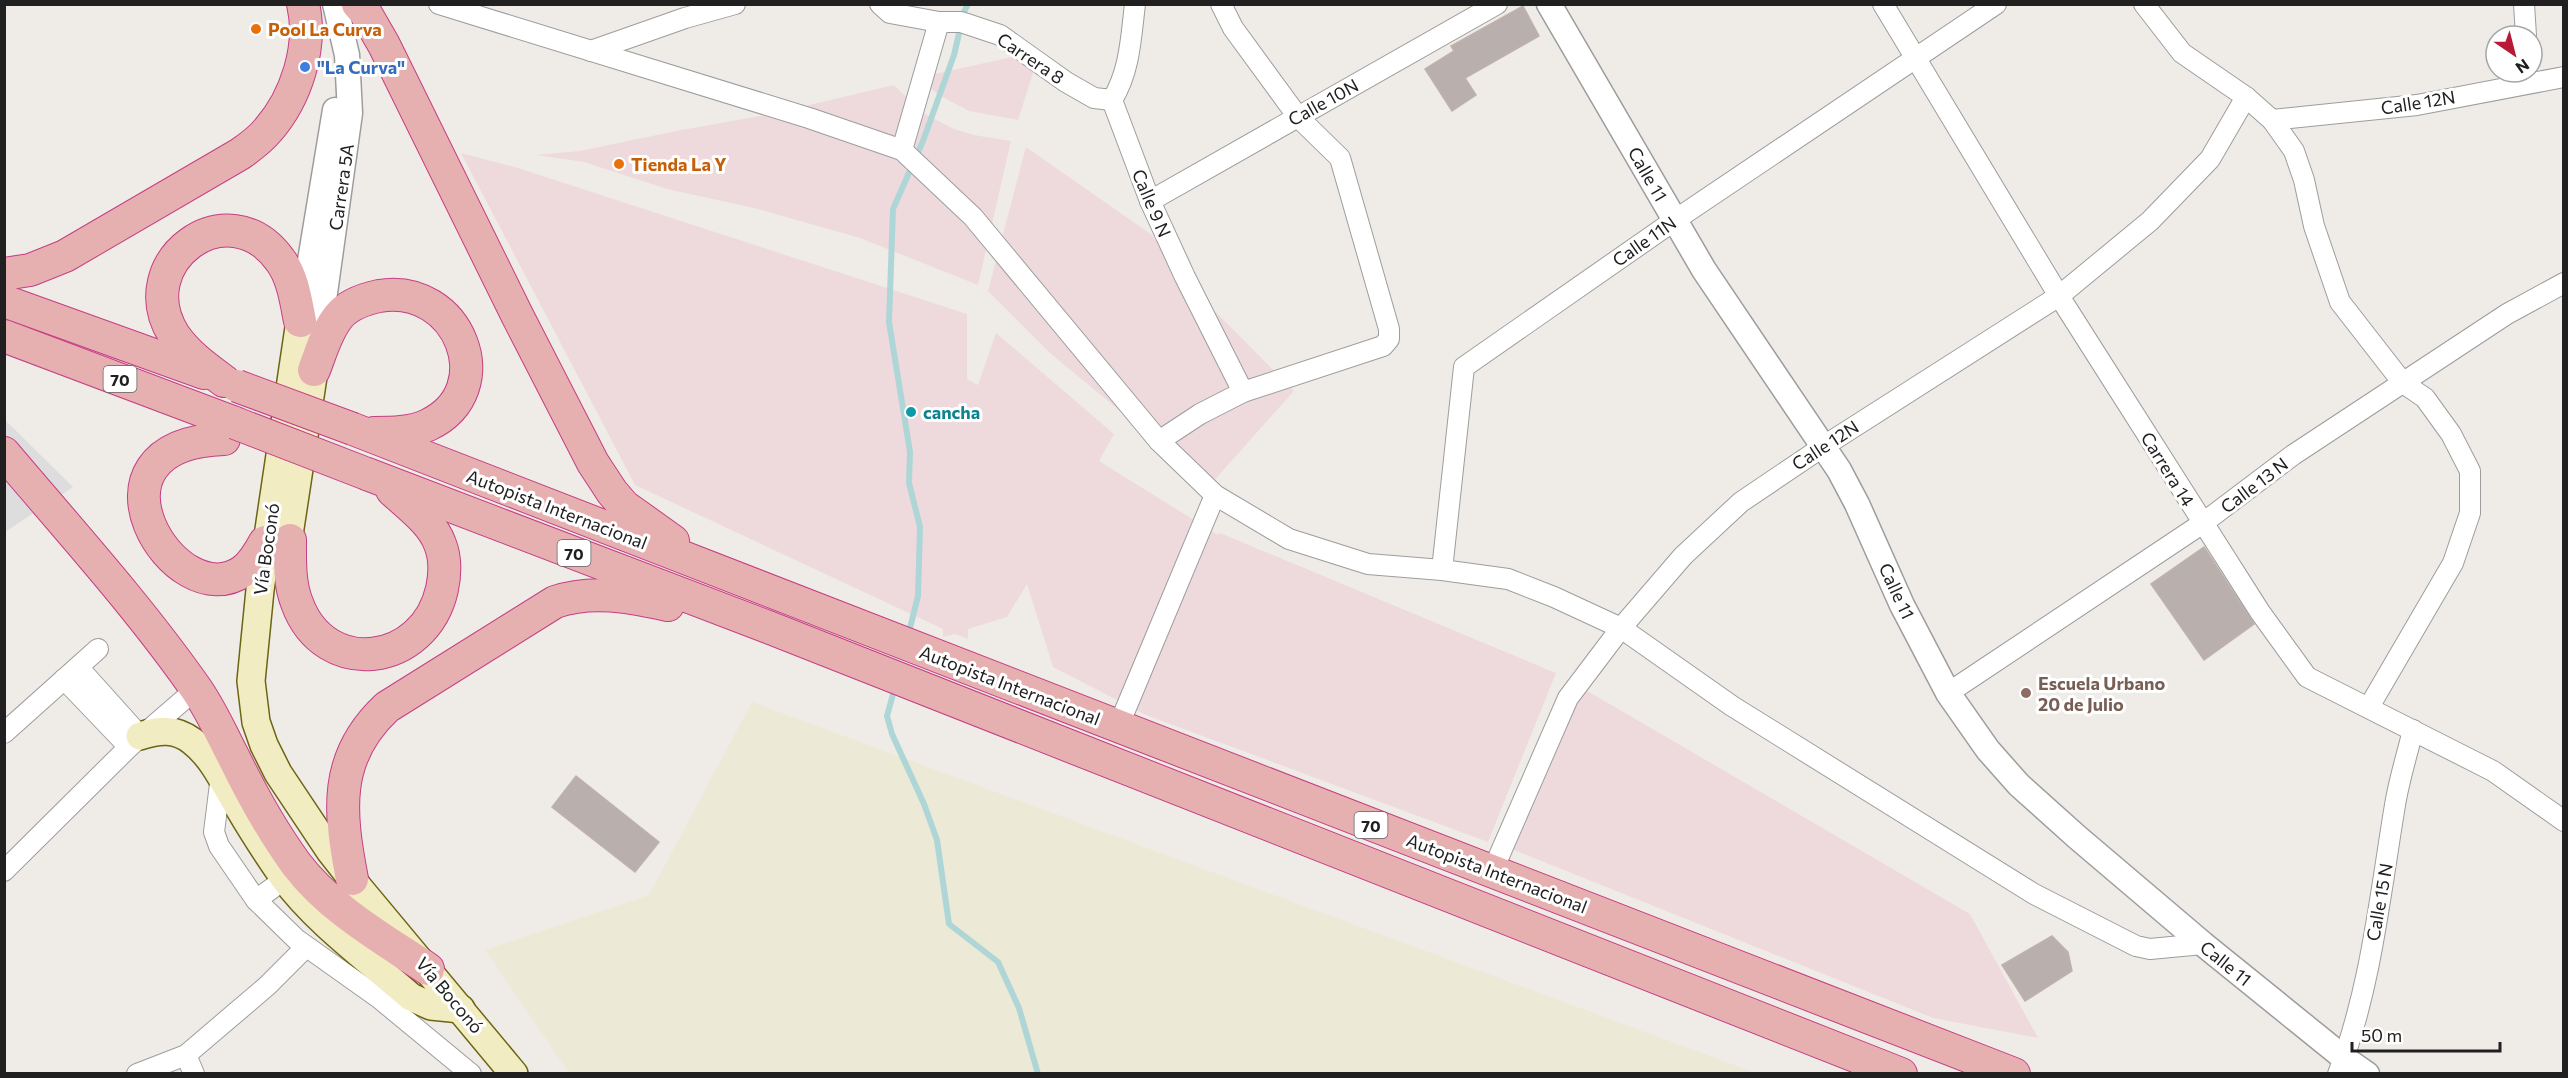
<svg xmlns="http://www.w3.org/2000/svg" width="2568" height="1078" viewBox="0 0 2568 1078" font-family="Commissioner,sans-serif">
	<rect width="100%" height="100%" fill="#efece8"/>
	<path fill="#dedddd" d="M4 419 73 487 5 532H4Z"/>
	<g fill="#eedadd">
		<path d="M1040 51 1018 120 969 111 939 95 916 78Z"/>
		<path d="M894 85 923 113 954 129 974 135 1011 141 978 285 860 238 758 209 667 189 584 162 536 155 580 151 676 131 771 114Z"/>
		<path d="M1026 147 1152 235 1196 292 1294 391 1210 485 1051 354 988 291Z"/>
		<path d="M461 153 518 168 967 314V379L978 385 996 333 1114 434 1099 461 1218 535 1220 533 1556 673 1488 842 1146 715 1053 667 1027 584 1007 617 968 629V639L955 634 943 637V629L635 485Z"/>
		<path d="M1577 685 1970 914 2038 1038 1933 1018 1509 848Z"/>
	</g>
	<path fill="#ece9d6" d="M752 702 1756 1073H569L485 950 649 895Z"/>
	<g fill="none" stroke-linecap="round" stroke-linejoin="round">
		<g stroke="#aed6d7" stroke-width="6">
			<path d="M908 636 918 596 920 527 909 483 910 452 889 322 893 209 923 141 954 55 964 12 968 4"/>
			<path d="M895 687 887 716 892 734 924 804 937 840 949 924 998 962 1019 1008 1038 1074"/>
		</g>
	</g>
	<g fill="#b9b0ae" stroke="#bfb1ac" stroke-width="1.5">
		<path d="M1523 6 1539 36 1465 78 1476 95 1452 111 1425 69 1454 51 1451 46Z"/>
		<path d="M2204 547 2254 624 2204 660 2151 584Z"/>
		<path d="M576 776 659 842 635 872 552 807Z"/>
		<path d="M2052 936 2068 952 2072 971 2025 1001 2002 965Z"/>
	</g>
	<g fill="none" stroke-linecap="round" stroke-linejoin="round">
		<g stroke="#9d9d9d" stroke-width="22">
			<g id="minor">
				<path d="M439 4 809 118 902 150 973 217 1159 441 1215 495 1289 539 1368 564 1442 570 1508 579 1554 597 1621 628 1732 706 2034 894 2136 946 2150 949 2203 944"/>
				<path d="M880 4 890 13 939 22H961L1000 35 1066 82 1094 98 1112 100"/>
				<path d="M1883 4 2059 296 2260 612 2307 677 2493 771 2564 821"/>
				<path d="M2144 4 2182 53 2246 97 2272 120 2294 151 2304 180 2314 226 2340 302 2403 383 2425 398 2451 434 2470 471V513L2453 563 2369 707"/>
				<path d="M2524 4 2526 36"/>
				<path d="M591 51 685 18 735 4"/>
				<path d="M1112 100 1150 201 1185 277 1243 392"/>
				<path d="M1112 100C1130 71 1131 37 1135 4"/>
				<path d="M2272 120 2417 105 2564 77"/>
				<path d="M902 150 939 22"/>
				<path d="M1150 201 1497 4"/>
				<path d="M1159 441 1200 414 1243 392 1383 346 1389 339V329L1340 158 1298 117 1233 28 1221 4"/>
				<path d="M1442 570 1464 367 1675 220 1996 4"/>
				<path d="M78 667 140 736"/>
				<path d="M64 679 129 747"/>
				<path d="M1948 693 2203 523 2293 455 2507 314 2564 283"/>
				<path d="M1118 727 1215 495"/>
				<path d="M4 733 98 649"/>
				<path d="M221 776 214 832 219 846 256 900 296 939 379 998 471 1074"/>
				<path d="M4 871 129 747 196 689"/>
				<path d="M1492 872 1568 698 1621 628 1683 556 1741 502 1824 446 2059 296 2150 221 2210 159 2246 97"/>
				<path d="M256 900 285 879"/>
				<path d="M186 1055 194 1074"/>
				<path d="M137 1074 186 1055 267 986 306 947"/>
				<path d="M2338 1074C2371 988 2380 895 2395 805 2399 780 2407 755 2413 730"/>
			</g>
		</g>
		<g stroke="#9d9d9d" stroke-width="27">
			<g id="tertiary">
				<path d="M1549 4 1704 270 1839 470 1857 504 1902 605 1948 693 1988 750 2019 785 2077 837 2203 944 2344 1058 2367 1074"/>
				<path d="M302 309 335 110"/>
				<path d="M318 343 350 113 347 55 335 4"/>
			</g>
		</g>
		<g stroke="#6c6513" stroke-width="30">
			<g id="secondary">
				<path d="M300 321 260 590 251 681 256 722 264 745 278 773 330 851 359 888 514 1074"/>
				<path d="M285 561 314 370"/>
				<path d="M140 736C159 730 175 728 192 741 214 758 225 785 239 808 253 832 268 855 284 878 315 921 370 961 411 997L431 1006 461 1009"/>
			</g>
		</g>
		<g stroke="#c63d85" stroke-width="34">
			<g id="trunk">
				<path d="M358 4 365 12 384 45 517 315 593 463 612 492 624 506 673 541"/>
				<path d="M4 274 30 270 65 256 240 154C250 147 260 140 268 130 296 98 313 47 303 4"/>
				<path d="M4 301 204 373"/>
				<path d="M4 336 235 423"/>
				<path d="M314 370C321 352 327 330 339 316 349 304 365 299 379 296 459 282 502 390 428 425 411 433 392 433 374 433"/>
				<path d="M224 381C205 367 187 354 174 335 128 262 228 188 280 260 293 277 296 301 300 321"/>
				<path d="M353 429 2014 1074"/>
				<path d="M224 439C69 444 175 619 243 571 253 564 259 553 265 542"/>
				<path d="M4 453C70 531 139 607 197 690 212 712 222 735 234 758 252 795 272 831 296 864 330 909 382 938 428 969"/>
				<path d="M367 474 768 627 1901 1074"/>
				<path d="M290 540C290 560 289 583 297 603 325 680 425 666 442 589 445 575 446 559 440 544 432 522 409 506 392 490"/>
				<path d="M352 879C339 812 333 757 387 707L555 602C593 589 630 597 668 605"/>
			</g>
		</g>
		<use href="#minor" stroke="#fff" stroke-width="20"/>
		<use href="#tertiary" stroke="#fff" stroke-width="24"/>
		<use href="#secondary" stroke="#f2ecc3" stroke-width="27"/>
		<use href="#trunk" stroke="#e7b0b0" stroke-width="32"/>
		<g stroke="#c63d85" stroke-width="34" stroke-linecap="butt">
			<g id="trunk-bridge">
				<path d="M237 386 353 429"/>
				<path d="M235 423 367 474"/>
			</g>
		</g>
		<use href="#trunk-bridge" stroke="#e7b0b0" stroke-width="32"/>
	</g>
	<g fill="#e8710a" stroke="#fff" stroke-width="2">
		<circle cx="256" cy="29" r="6"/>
		<circle cx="619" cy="164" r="6"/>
	</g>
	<circle fill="#3f7fe0" stroke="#fff" stroke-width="2" cx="305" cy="67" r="6"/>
	<circle fill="#0f9aa8" stroke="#fff" stroke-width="2" cx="911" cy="412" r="6"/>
	<circle fill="#8d6e63" stroke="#fff" stroke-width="2" cx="2026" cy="693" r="6"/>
	<g text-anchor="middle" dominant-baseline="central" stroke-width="6" stroke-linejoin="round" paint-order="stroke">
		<g fill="#fff" stroke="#636363" stroke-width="1.5">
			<rect x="103.5" y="366" width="33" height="26" rx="4.5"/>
			<rect x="557.5" y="540" width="33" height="26" rx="4.5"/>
			<rect x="1354.5" y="812" width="33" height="26" rx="4.5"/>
		</g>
		<g font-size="16" font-weight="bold" fill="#202020">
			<text x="120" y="379">70</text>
			<text x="574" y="553">70</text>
			<text x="1371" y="825">70</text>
		</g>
		<g font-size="18" font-weight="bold" fill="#c56008" stroke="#fff" text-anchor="start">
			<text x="268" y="29">Pool La Curva</text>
			<text x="631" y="164">Tienda La Y</text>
		</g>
		<g font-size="18" fill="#202020" stroke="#fff">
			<text transform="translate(1031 58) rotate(34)">Carrera 8</text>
			<text transform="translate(1323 102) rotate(-29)">Calle 10N</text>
			<text transform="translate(2418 102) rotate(-9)">Calle 12N</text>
			<text transform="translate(1648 174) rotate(60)">Calle 11</text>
			<text transform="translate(341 187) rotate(-82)">Carrera 5A</text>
			<text transform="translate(1152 203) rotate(67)">Calle 9 N</text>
			<text transform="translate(1644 241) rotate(-35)">Calle 11N</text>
			<text transform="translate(1825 445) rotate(-33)">Calle 12N</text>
			<text transform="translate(2168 469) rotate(58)">Carrera 14</text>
			<text transform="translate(2254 485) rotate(-37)">Calle 13 N</text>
			<text transform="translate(557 509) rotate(21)">Autopista Internacional</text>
			<text transform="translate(266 549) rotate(-82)">Vía Boconó</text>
			<text transform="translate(1897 591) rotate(65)">Calle 11</text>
			<text transform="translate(1010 685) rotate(21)">Autopista Internacional</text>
			<text transform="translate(1497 873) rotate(21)">Autopista Internacional</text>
			<text transform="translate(2379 902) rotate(-80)">Calle 15 N</text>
			<text transform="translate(2226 963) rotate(39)">Calle 11</text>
			<text transform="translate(450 995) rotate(50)">Vía Boconó</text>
		</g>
		<g font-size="18" font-weight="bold" fill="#366cbe" stroke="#fff" text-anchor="start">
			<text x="317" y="67">"La Curva"</text>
		</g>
		<g font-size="18" font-weight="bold" fill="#0d838f" stroke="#fff" text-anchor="start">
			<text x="923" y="412">cancha</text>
		</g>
		<g font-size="18" font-weight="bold" fill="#785e54" stroke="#fff" text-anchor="start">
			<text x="2038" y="683">Escuela Urbano<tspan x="2038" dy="21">20 de Julio</tspan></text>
		</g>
	</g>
	<rect width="2568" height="1078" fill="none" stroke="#202020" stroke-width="12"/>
	<g transform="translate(2514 54) rotate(145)"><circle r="28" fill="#ffffff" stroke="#a6a6a6" stroke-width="1.5"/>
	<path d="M0-4.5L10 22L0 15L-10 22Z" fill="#b71937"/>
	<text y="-9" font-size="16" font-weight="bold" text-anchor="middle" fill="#202020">N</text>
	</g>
	<path d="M2352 1042v9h148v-9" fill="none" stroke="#202020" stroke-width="3"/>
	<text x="2361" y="1042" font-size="18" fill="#202020" stroke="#ffffff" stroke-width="4.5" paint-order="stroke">50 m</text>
</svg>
